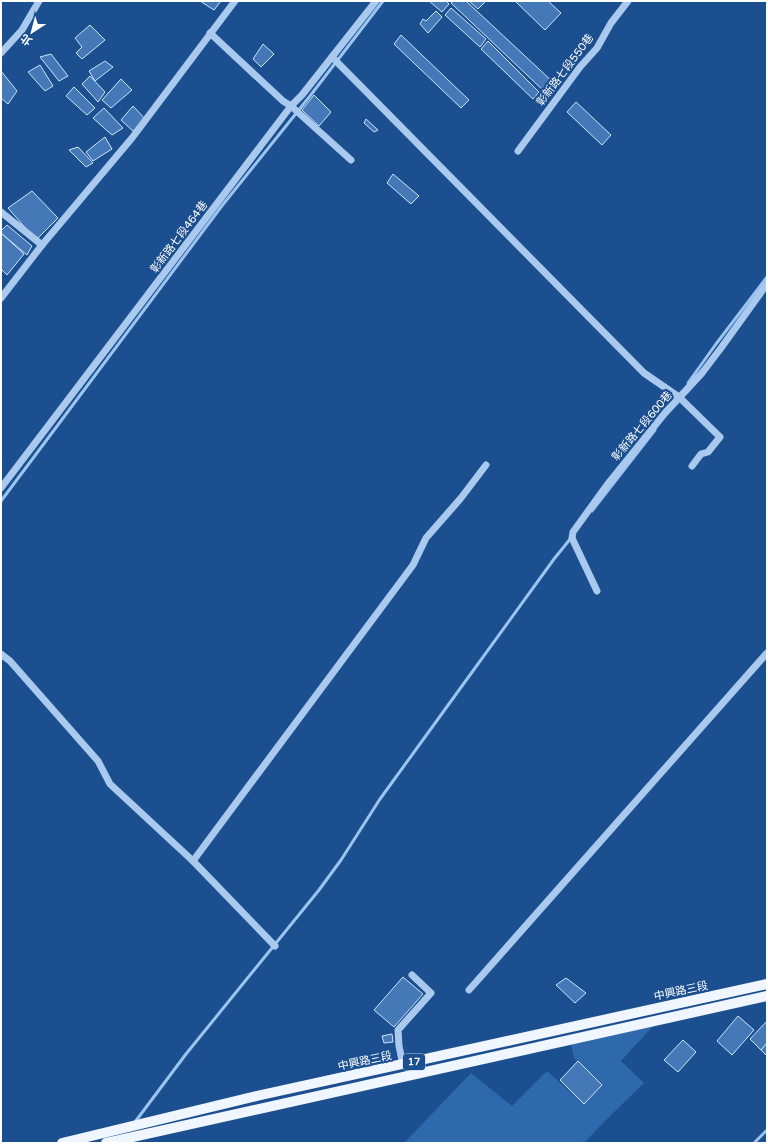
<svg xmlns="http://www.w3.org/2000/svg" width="768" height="1144" viewBox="0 0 768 1144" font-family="'Varela Round','Noto Sans TC',sans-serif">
	<rect width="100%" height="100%" fill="#1b4f8f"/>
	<path fill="#2e69ad" d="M654 1025 621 1061 644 1083 603 1123 584 1143H404L471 1073 512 1106 547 1071 584 1104 601 1084 574 1058 571 1044Z"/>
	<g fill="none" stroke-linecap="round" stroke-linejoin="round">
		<g stroke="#9cc4f0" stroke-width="3">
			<path d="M688 383 716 344 767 277"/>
			<path d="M1 501 221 207 310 96 383 1"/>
			<path d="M592 511 655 430"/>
			<path d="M135 1122 186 1054 319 890 341 860 380 799 454 697 554 559 571 538"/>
			<path d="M754 1143 767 1130"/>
		</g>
	</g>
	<g fill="#4478b7" stroke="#cfe3fa">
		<path d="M200 1H221L214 10Z"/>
		<path d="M429 1H446L449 4 442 12Z"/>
		<path d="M453 1H466L555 84 546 93 451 3Z"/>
		<path d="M469 1H486L478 9Z"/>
		<path d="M515 1H548L561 13 545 30Z"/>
		<path d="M451 8 486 39 480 47 445 15Z"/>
		<path d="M436 11 442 17 428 33 420 24 423 19 426 21Z"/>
		<path d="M90 25 105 40 82 59 76 53 82 47 75 38Z"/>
		<path d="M401 35 469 100 461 108 394 44Z"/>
		<path d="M488 41 539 92 533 99 481 49Z"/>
		<path d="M263 44 274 54 261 67 253 59Z"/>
		<path d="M51 54 68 76 59 81 40 57Z"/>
		<path d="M105 61 113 67 95 81 89 71Z"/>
		<path d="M40 65 53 86 45 91 28 72Z"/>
		<path d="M1 71 17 91 8 104 1 98Z"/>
		<path d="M90 76 105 92 98 102 82 84Z"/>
		<path d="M121 79 132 90 111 108 102 100Z"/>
		<path d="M74 87 95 108 87 115 66 96Z"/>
		<path d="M314 95 331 112 319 126 302 110Z"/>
		<path d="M576 102 611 135 602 145 567 112Z"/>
		<path d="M133 106 146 120 133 131 121 120Z"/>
		<path d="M104 108 123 128 112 135 93 118Z"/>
		<path d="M366 119 378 130 374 132 364 123Z"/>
		<path d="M105 137 112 149 93 161 86 152Z"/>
		<path d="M78 147 93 163 86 167 69 150Z"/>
		<path d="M393 174 419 196 411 204 387 183Z"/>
		<path d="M32 191 58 218 36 240 8 208Z"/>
		<path d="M7 225 32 246 27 255 1 233V231Z"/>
		<path d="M1 233 24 254 7 275 1 269Z"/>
		<path d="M403 977 423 994 394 1027 374 1010Z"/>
		<path d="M566 978 586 993 575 1003 556 985Z"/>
		<path d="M738 1016 754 1030 732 1055 717 1041Z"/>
		<path d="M767 1021V1043L761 1050 750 1039Z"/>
		<path d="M392 1034 393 1042 384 1043 382 1036Z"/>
		<path d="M683 1040 696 1052 678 1072 664 1060Z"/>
		<path d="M767 1043V1056L761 1050Z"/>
		<path d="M578 1061 602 1085 584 1104 560 1080Z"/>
	</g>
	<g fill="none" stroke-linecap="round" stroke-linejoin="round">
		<g stroke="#a9c9ee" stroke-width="7">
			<path d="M210 33 283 101 291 106 351 160"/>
			<path d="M1 53 22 30 39 1"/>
			<path d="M332 57 644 373 679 397 720 437 708 452 701 454 692 466"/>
			<path d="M518 151 580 67 597 48 611 23 628 1"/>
			<path d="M1 212 42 245"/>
			<path d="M1 298 42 245 132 138 235 1"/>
			<path d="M1 488 291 106 302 95 376 1"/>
			<path d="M597 591 572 538 573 532 607 485 665 413 702 373 721 348 767 284"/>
			<path d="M1 654 10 661 98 761 110 784 193 861 275 946"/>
			<path d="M193 861 413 565 426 538 461 498 486 465"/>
			<path d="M469 990 767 653"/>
			<path d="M403 1065 399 1046 398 1030 431 993 412 975"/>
		</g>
		<g stroke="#f0f6ff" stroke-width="10">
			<path d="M62 1143 261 1095 767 984"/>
			<path d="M106 1143 767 996"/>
		</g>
	</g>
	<g text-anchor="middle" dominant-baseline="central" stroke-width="4" stroke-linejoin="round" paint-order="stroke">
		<rect fill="#1b4f8f" stroke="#bbcadd" stroke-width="1" x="403" y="1054" width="22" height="16" rx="3"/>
		<g font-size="10" font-weight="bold" fill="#fff">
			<text x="414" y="1062">17</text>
		</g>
		<g font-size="11" fill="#fff" stroke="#1b4f8f">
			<text transform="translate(565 70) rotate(-53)">彰新路七段550巷</text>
			<text transform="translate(179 237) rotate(-53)">彰新路七段464巷</text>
			<text transform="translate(642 426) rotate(-50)">彰新路七段600巷</text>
			<text transform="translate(681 991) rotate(-12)">中興路三段</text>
			<text transform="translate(365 1061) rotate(-12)">中興路三段</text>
		</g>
	</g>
	<rect width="768" height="1144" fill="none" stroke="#ffffff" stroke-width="4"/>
	<g transform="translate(32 32) rotate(216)" stroke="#1b4f8f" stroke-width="3" paint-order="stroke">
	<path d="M0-3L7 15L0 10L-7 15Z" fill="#ffffff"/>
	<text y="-6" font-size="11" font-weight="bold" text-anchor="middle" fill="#ffffff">北</text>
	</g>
</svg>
